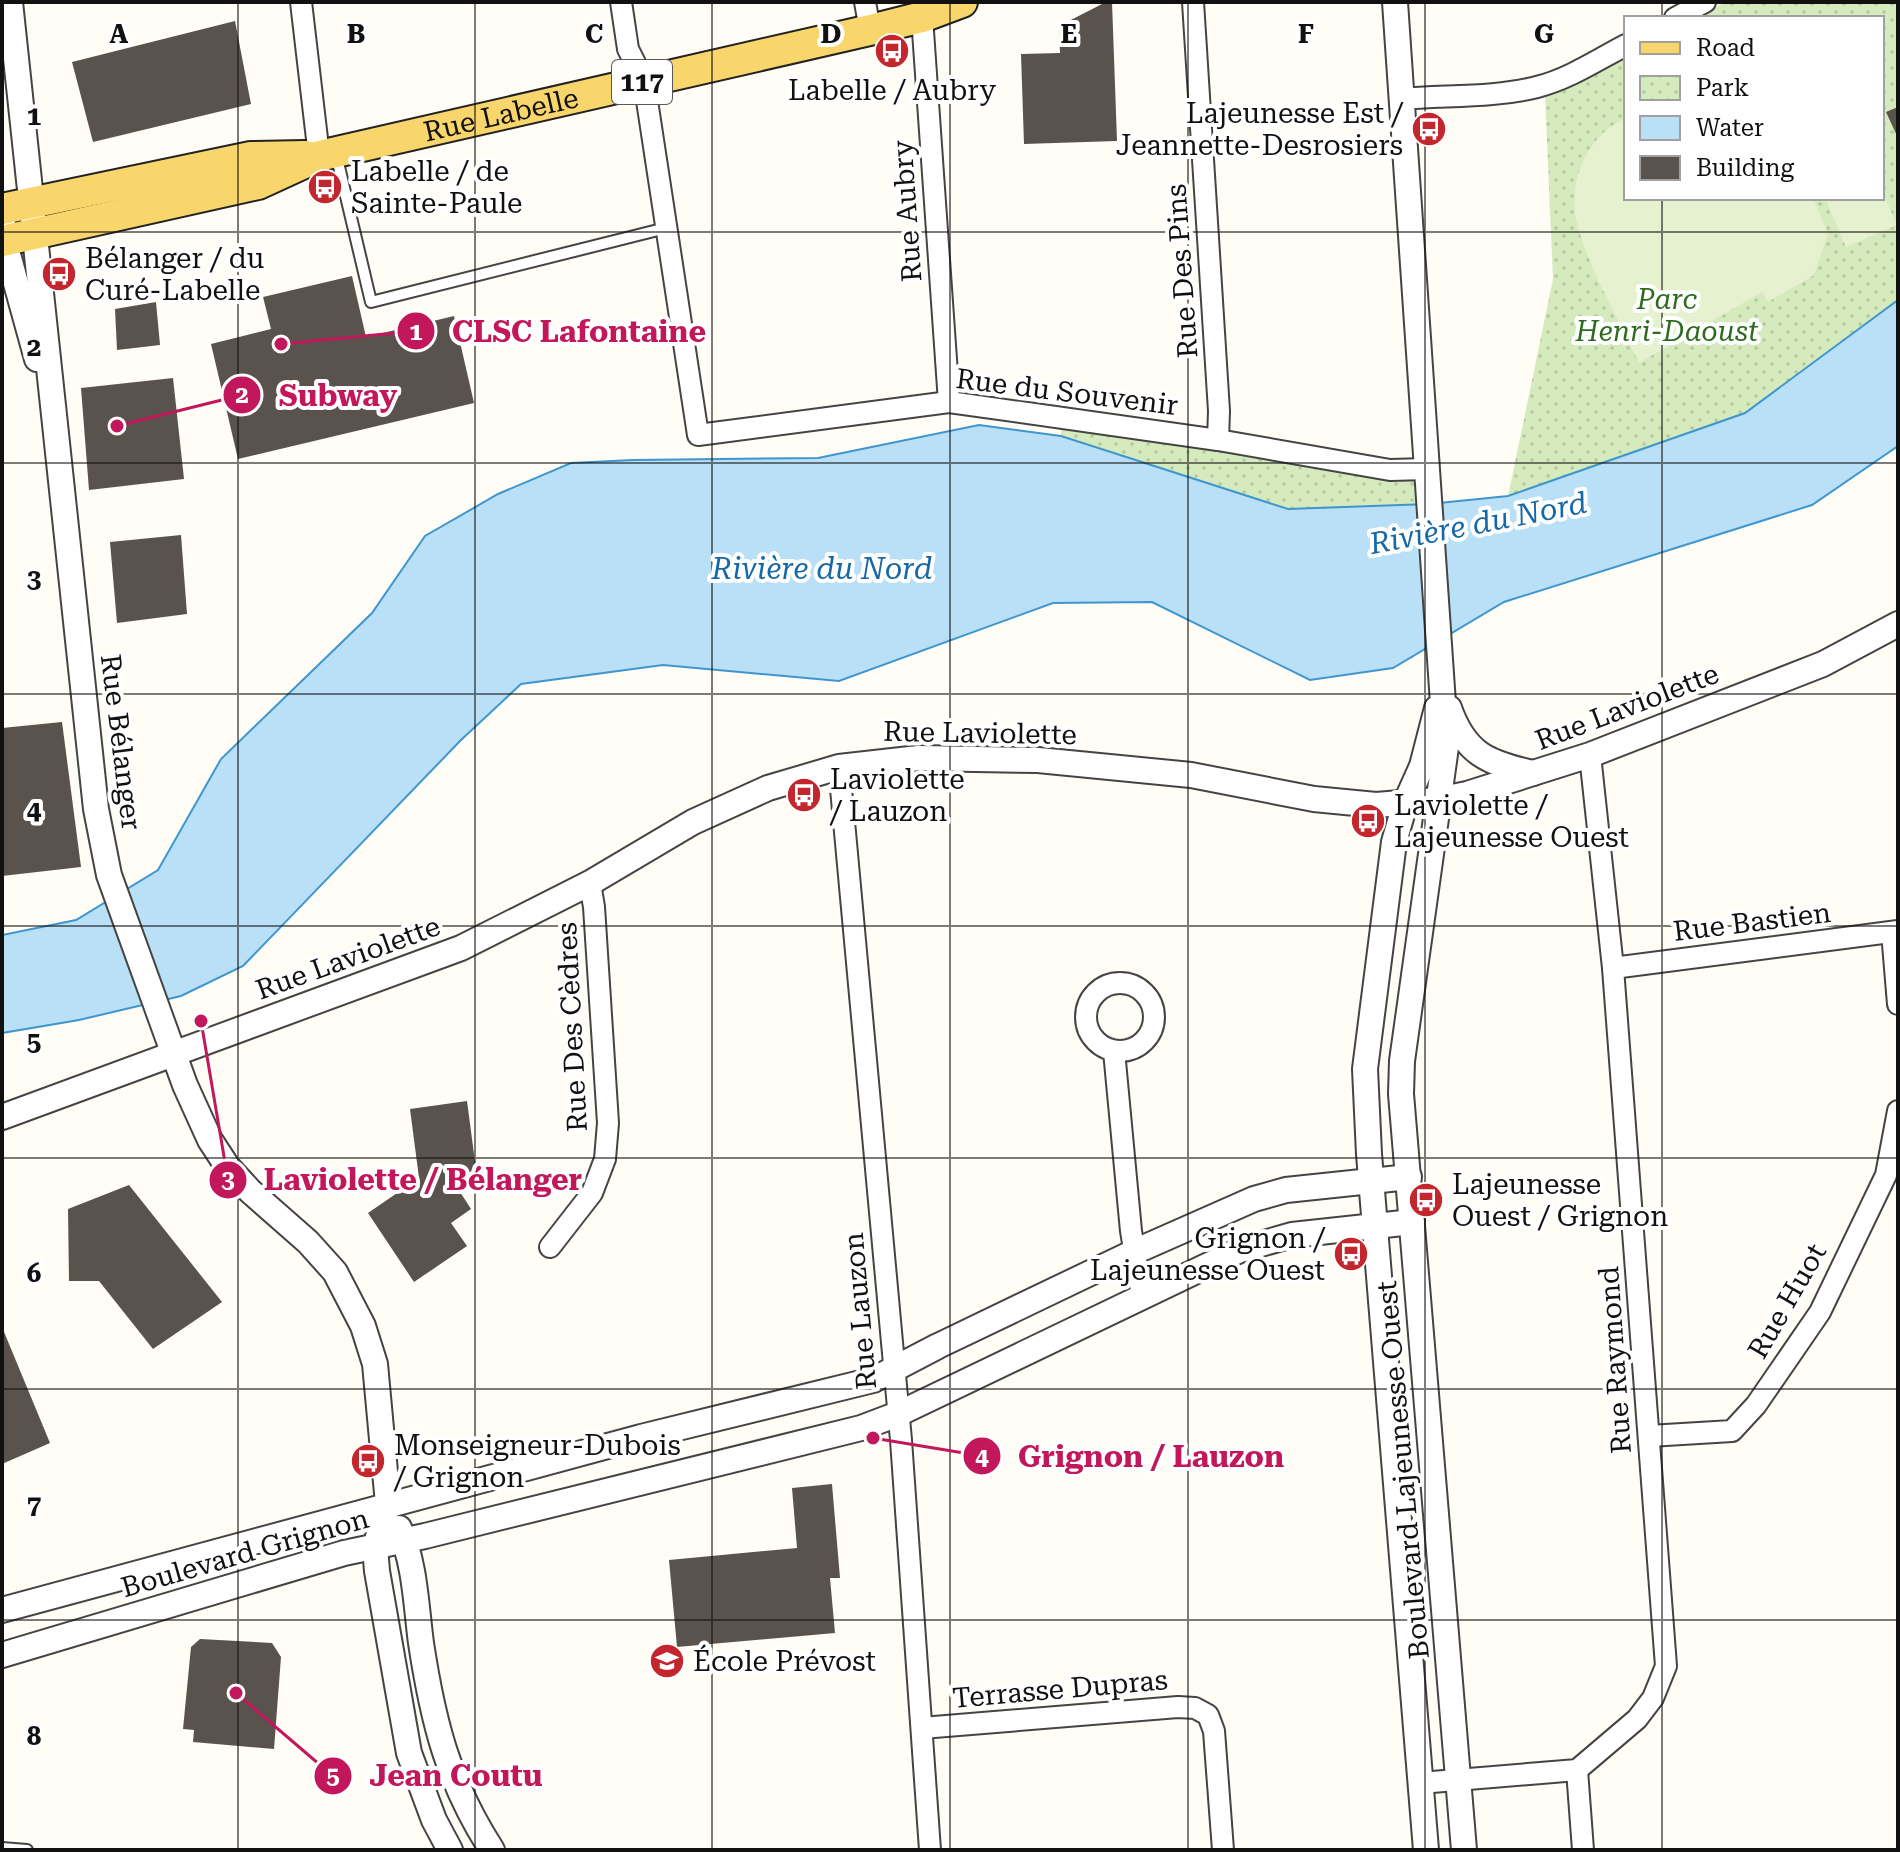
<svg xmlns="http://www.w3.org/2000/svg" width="1900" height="1852" viewBox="0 0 1900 1852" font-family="'Roboto Serif',serif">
	<defs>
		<pattern id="park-dots" width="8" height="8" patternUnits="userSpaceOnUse" patternTransform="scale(2)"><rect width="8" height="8" fill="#d5ebbd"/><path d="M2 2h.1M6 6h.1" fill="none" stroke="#b6c8a1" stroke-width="1.8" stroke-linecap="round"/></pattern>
	</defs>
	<rect width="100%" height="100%" fill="#fffdf5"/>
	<g fill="url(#park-dots)">
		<path d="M1726 2H1898V300L1745 413 1508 496 1553 279 1545 95 1626 53V198H1882V18H1694Z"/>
		<path d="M1062 418 1427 469 1429 504 1288 509 1061 436Z"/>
	</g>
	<g fill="#e6f2cf">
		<path d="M1626 118V198H1813L1828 233 1814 275 1768 302 1762 292 1639 363C1619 320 1591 273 1578 227 1566 185 1585 136 1626 118Z"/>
		<path d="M1882 191 1897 225 1846 247 1825 198H1882Z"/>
	</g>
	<path fill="#b9e0f7" stroke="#3f96cf" stroke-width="2" d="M1898 300V446L1812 505 1504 602 1393 668 1310 680 1152 602 1053 603 839 681 663 665 521 684 461 740 243 966 181 996 79 1020 2 1033V935L76 920 158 870 221 759 372 613 425 536 498 494 571 463 633 460 818 458 979 425 1061 436 1288 509 1429 504 1508 496 1745 413Z"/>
	<g fill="#5a524d">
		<path d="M1106 2H1112L1117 141 1024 144 1021 54 1060 53 1059 26Z"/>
		<path d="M235 21 251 104 93 142 72 62Z"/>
		<path d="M1898 107V138L1886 112Z"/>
		<path d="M352 276 366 337 454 316 474 403 238 459 211 344 271 329 263 297Z"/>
		<path d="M156 302 160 345 117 350 115 309Z"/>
		<path d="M173 378 184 479 89 490 81 388Z"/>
		<path d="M181 535 187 614 117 623 110 542Z"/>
		<path d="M62 722 81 867 2 876V728Z"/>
		<path d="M467 1101 477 1177 453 1181 471 1209 451 1223 467 1246 414 1282 368 1213 419 1178 410 1109Z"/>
		<path d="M129 1185 222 1302 153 1349 99 1281H69L68 1209Z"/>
		<path d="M2 1327 50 1443 2 1464Z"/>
		<path d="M832 1484 840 1578H830L835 1633 677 1647 669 1560 797 1548 792 1488Z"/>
		<path d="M200 1639 272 1643 281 1657 274 1749 193 1742 194 1730 183 1729 191 1647Z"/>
	</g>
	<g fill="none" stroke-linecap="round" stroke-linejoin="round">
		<g stroke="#444" stroke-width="14">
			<g id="service">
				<path d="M336 154 371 302 666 228"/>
				<path d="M2 1848 27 1850"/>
			</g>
		</g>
		<g stroke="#444" stroke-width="24">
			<g id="minor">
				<path d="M301 2 319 156"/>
				<path d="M621 2 628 49 644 81 698 435 949 402 1218 440 1390 470 1427 469"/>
				<path d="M865 2 870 30"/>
				<path d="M1193 2 1219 411 1218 440"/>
				<path d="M922 17 949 402"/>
				<path d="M1675 18 1705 2"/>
				<path d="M1401 99C1446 95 1493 98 1537 87 1569 79 1597 60 1626 45"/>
				<path d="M839 767 901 1440 930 1850"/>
				<path d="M1892 932 1898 1004"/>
				<path d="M1613 968 1898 931"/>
				<circle cx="1120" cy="1017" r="34"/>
				<path d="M1114 1051 1131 1231 1142 1296"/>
				<path d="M550 1247 592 1193 605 1159 608 1123 594 907 590 883"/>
				<path d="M1649 1436 1732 1431 1756 1405 1820 1312 1886 1175 1898 1111"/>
				<path d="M922 1728 1178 1707 1195 1708 1208 1715 1214 1731 1223 1850"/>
				<path d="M1577 1770 1583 1850"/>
				<path d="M1420 1783 1577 1770 1637 1719 1653 1698 1666 1666 1613 968 1590 755"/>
			</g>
		</g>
		<g stroke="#444" stroke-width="28">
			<g id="tertiary">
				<path d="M10 2 96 809 109 875 185 1085 210 1140 227 1166 250 1191 308 1242 335 1272 363 1326 375 1364 388 1504 375 1547 377 1571 409 1753 434 1820 450 1850"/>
				<path d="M1395 2 1446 747 1402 1061 1401 1094 1464 1850"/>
				<path d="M3 224 4 240 37 359"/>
				<path d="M1449 708C1465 754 1488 763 1533 773"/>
				<path d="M2 1117 461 948 590 883 693 822 768 788 839 767 919 758 1038 760 1191 775 1314 799 1376 805 1437 800 1467 794 1590 755 1823 664 1898 624"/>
				<path d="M399 1528C415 1562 416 1605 421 1643 433 1722 448 1782 492 1850"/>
				<path d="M2 1610 641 1437 873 1380 938 1346 1134 1252 1254 1199 1286 1190 1409 1177"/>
				<path d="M2 1655 344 1553 425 1536 861 1428 898 1414 1240 1250 1292 1235 1412 1222"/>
				<path d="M1426 1850 1369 1154 1365 1069 1394 842 1405 804 1422 766 1437 708"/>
			</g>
		</g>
		<g stroke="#222" stroke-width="34">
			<g id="primary">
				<path d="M2 209 251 157 305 156"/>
				<path id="s1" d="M2 241 258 184 319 156 870 30 922 17 962 2"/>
			</g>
		</g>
		<use href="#service" stroke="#fff" stroke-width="10"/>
		<use href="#minor" stroke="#fff" stroke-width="20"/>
		<use href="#tertiary" stroke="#fff" stroke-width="24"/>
		<use href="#primary" stroke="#f9d66b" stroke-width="30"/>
	</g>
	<path fill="none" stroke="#111" stroke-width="2" stroke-opacity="0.55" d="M238 2V1850M475 2V1850M712 2V1850M950 2V1850M1188 2V1850M1425 2V1850M1662 2V18M1662 198V1850M2 232H1898M2 463H1898M2 694H1898M2 926H1898M2 1158H1898M2 1389H1898M2 1620H1898"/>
	<defs>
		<g id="bus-disc" transform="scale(1.8)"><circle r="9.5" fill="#c4262e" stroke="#fff"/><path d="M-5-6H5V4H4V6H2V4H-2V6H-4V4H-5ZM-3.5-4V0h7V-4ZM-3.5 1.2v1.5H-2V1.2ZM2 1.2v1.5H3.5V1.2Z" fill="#fff"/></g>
		<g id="school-disc" transform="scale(1.8)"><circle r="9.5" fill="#c4262e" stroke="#fff"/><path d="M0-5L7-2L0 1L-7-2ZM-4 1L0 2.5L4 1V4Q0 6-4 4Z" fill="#fff"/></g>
	</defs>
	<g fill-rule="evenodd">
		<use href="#bus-disc" x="892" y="51"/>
		<use href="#bus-disc" x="1429" y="129"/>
		<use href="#bus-disc" x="325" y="187"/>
		<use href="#bus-disc" x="59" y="274"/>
		<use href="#bus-disc" x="804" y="795"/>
		<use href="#bus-disc" x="1368" y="821"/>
		<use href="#bus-disc" x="1426" y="1200"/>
		<use href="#bus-disc" x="1351" y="1254"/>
		<use href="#bus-disc" x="368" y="1461"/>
		<use href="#school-disc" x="667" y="1661"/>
	</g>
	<g text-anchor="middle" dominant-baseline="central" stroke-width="8" stroke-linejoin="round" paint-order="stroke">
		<rect fill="#fff" stroke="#585858" stroke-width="2" x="612" y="60" width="60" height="44" rx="6"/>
		<g font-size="26" font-weight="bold" fill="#111">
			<text x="642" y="82">117</text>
		</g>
		<g font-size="28" fill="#111" stroke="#fff" text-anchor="start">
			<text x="892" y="90" text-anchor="middle">Labelle / Aubry</text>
			<text x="1403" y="113" text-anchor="end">Lajeunesse Est /<tspan x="1403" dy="32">Jeannette-Desrosiers</tspan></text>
			<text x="351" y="171">Labelle / de<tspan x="351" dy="32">Sainte-Paule</tspan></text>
			<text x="85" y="258">Bélanger / du<tspan x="85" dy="32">Curé-Labelle</tspan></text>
			<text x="830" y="779">Laviolette<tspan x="830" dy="32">/ Lauzon</tspan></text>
			<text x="1394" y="805">Laviolette /<tspan x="1394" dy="32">Lajeunesse Ouest</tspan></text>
			<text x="1452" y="1184">Lajeunesse<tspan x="1452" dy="32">Ouest / Grignon</tspan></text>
			<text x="1325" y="1238" text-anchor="end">Grignon /<tspan x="1325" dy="32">Lajeunesse Ouest</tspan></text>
			<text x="394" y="1445">Monseigneur-Dubois<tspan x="394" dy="32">/ Grignon</tspan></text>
			<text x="693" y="1661">École Prévost</text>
		</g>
		<g font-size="28" fill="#111" stroke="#fff">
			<text stroke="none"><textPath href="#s1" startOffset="516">Rue Labelle</textPath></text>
			<text transform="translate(907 211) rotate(-94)">Rue Aubry</text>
			<text transform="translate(1182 271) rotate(-94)">Rue Des Pins</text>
			<text transform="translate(1067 392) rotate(7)">Rue du Souvenir</text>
			<text transform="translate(1627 707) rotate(-21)">Rue Laviolette</text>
			<text transform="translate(980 733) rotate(1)">Rue Laviolette</text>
			<text transform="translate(121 742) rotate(83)">Rue Bélanger</text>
			<text transform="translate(1752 922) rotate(-7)">Rue Bastien</text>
			<text transform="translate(348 958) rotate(-20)">Rue Laviolette</text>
			<text transform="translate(572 1027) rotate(-93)">Rue Des Cèdres</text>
			<text transform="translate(1787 1301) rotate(-60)">Rue Huot</text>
			<text transform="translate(860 1311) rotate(-95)">Rue Lauzon</text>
			<text transform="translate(1615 1360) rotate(-94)">Rue Raymond</text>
			<text transform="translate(1403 1470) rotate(-95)">Boulevard Lajeunesse Ouest</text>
			<text transform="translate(245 1553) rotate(-16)">Boulevard Grignon</text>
			<text transform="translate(1060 1689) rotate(-5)">Terrasse Dupras</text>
		</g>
		<g font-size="28" font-style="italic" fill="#2f6b1f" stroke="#fff">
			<text x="1667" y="299">Parc<tspan x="1667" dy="32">Henri-Daoust</tspan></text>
		</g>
		<g font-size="30" font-style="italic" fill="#1768a6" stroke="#fff">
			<text transform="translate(1478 523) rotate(-11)">Rivière du Nord</text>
			<text x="822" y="568">Rivière du Nord</text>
		</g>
	</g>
	<g font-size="26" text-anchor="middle" font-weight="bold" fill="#111" stroke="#fff" stroke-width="8" stroke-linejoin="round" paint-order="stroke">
		<text x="119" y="43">A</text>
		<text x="356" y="43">B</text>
		<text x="594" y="43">C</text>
		<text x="831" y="43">D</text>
		<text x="1069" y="43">E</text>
		<text x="1306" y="43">F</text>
		<text x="1544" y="43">G</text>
		<text x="34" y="125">1</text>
		<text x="34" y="356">2</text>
		<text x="34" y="588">3</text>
		<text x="34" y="819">4</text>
		<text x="34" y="1051">5</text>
		<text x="34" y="1282">6</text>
		<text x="34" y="1514">7</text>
		<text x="34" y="1745">8</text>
	</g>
	<path fill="none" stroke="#c2185b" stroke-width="3" d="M281 344L416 331M117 426L242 395M201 1021L228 1180M873 1438L982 1456M236 1693L333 1776"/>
	<g fill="#c2185b" stroke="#fff" stroke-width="3">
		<circle cx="281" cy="344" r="8"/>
		<circle cx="117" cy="426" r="8"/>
		<circle cx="201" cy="1021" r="8"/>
		<circle cx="873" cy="1438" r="8"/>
		<circle cx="236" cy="1693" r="8"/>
		<circle cx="416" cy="331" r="20"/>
		<circle cx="242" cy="395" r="20"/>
		<circle cx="228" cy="1180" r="20"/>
		<circle cx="982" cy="1456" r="20"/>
		<circle cx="333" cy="1776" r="20"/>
	</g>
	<g font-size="24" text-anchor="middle" font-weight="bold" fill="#fff">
		<text x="416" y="340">1</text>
		<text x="242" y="403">2</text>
		<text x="228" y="1188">3</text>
		<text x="982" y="1465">4</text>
		<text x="333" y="1784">5</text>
	</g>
	<g font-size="30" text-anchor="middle" font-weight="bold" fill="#c2185b" stroke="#fff" stroke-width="8" stroke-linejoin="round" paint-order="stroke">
		<text x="579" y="342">CLSC Lafontaine</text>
		<text x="338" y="406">Subway</text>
		<text x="423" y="1190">Laviolette / Bélanger</text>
		<text x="1151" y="1467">Grignon / Lauzon</text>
		<text x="456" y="1786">Jean Coutu</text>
	</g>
	<rect width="1900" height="1852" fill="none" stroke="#111111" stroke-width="8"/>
	<rect x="1624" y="16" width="260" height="184" fill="#ffffff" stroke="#a0a0a0" stroke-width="2"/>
	<rect x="1640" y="42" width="40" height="12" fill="#f9d66b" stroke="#a0a0a0" stroke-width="2"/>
	<text x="1696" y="56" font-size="24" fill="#111111">Road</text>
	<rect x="1640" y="76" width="40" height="24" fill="url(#park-dots)" stroke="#a0a0a0" stroke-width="2"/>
	<text x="1696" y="96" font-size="24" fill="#111111">Park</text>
	<rect x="1640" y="116" width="40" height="24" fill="#b9e0f7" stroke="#a0a0a0" stroke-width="2"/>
	<text x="1696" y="136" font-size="24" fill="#111111">Water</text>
	<rect x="1640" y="156" width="40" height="24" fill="#5a524d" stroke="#a0a0a0" stroke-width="2"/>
	<text x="1696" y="176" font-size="24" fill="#111111">Building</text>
</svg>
